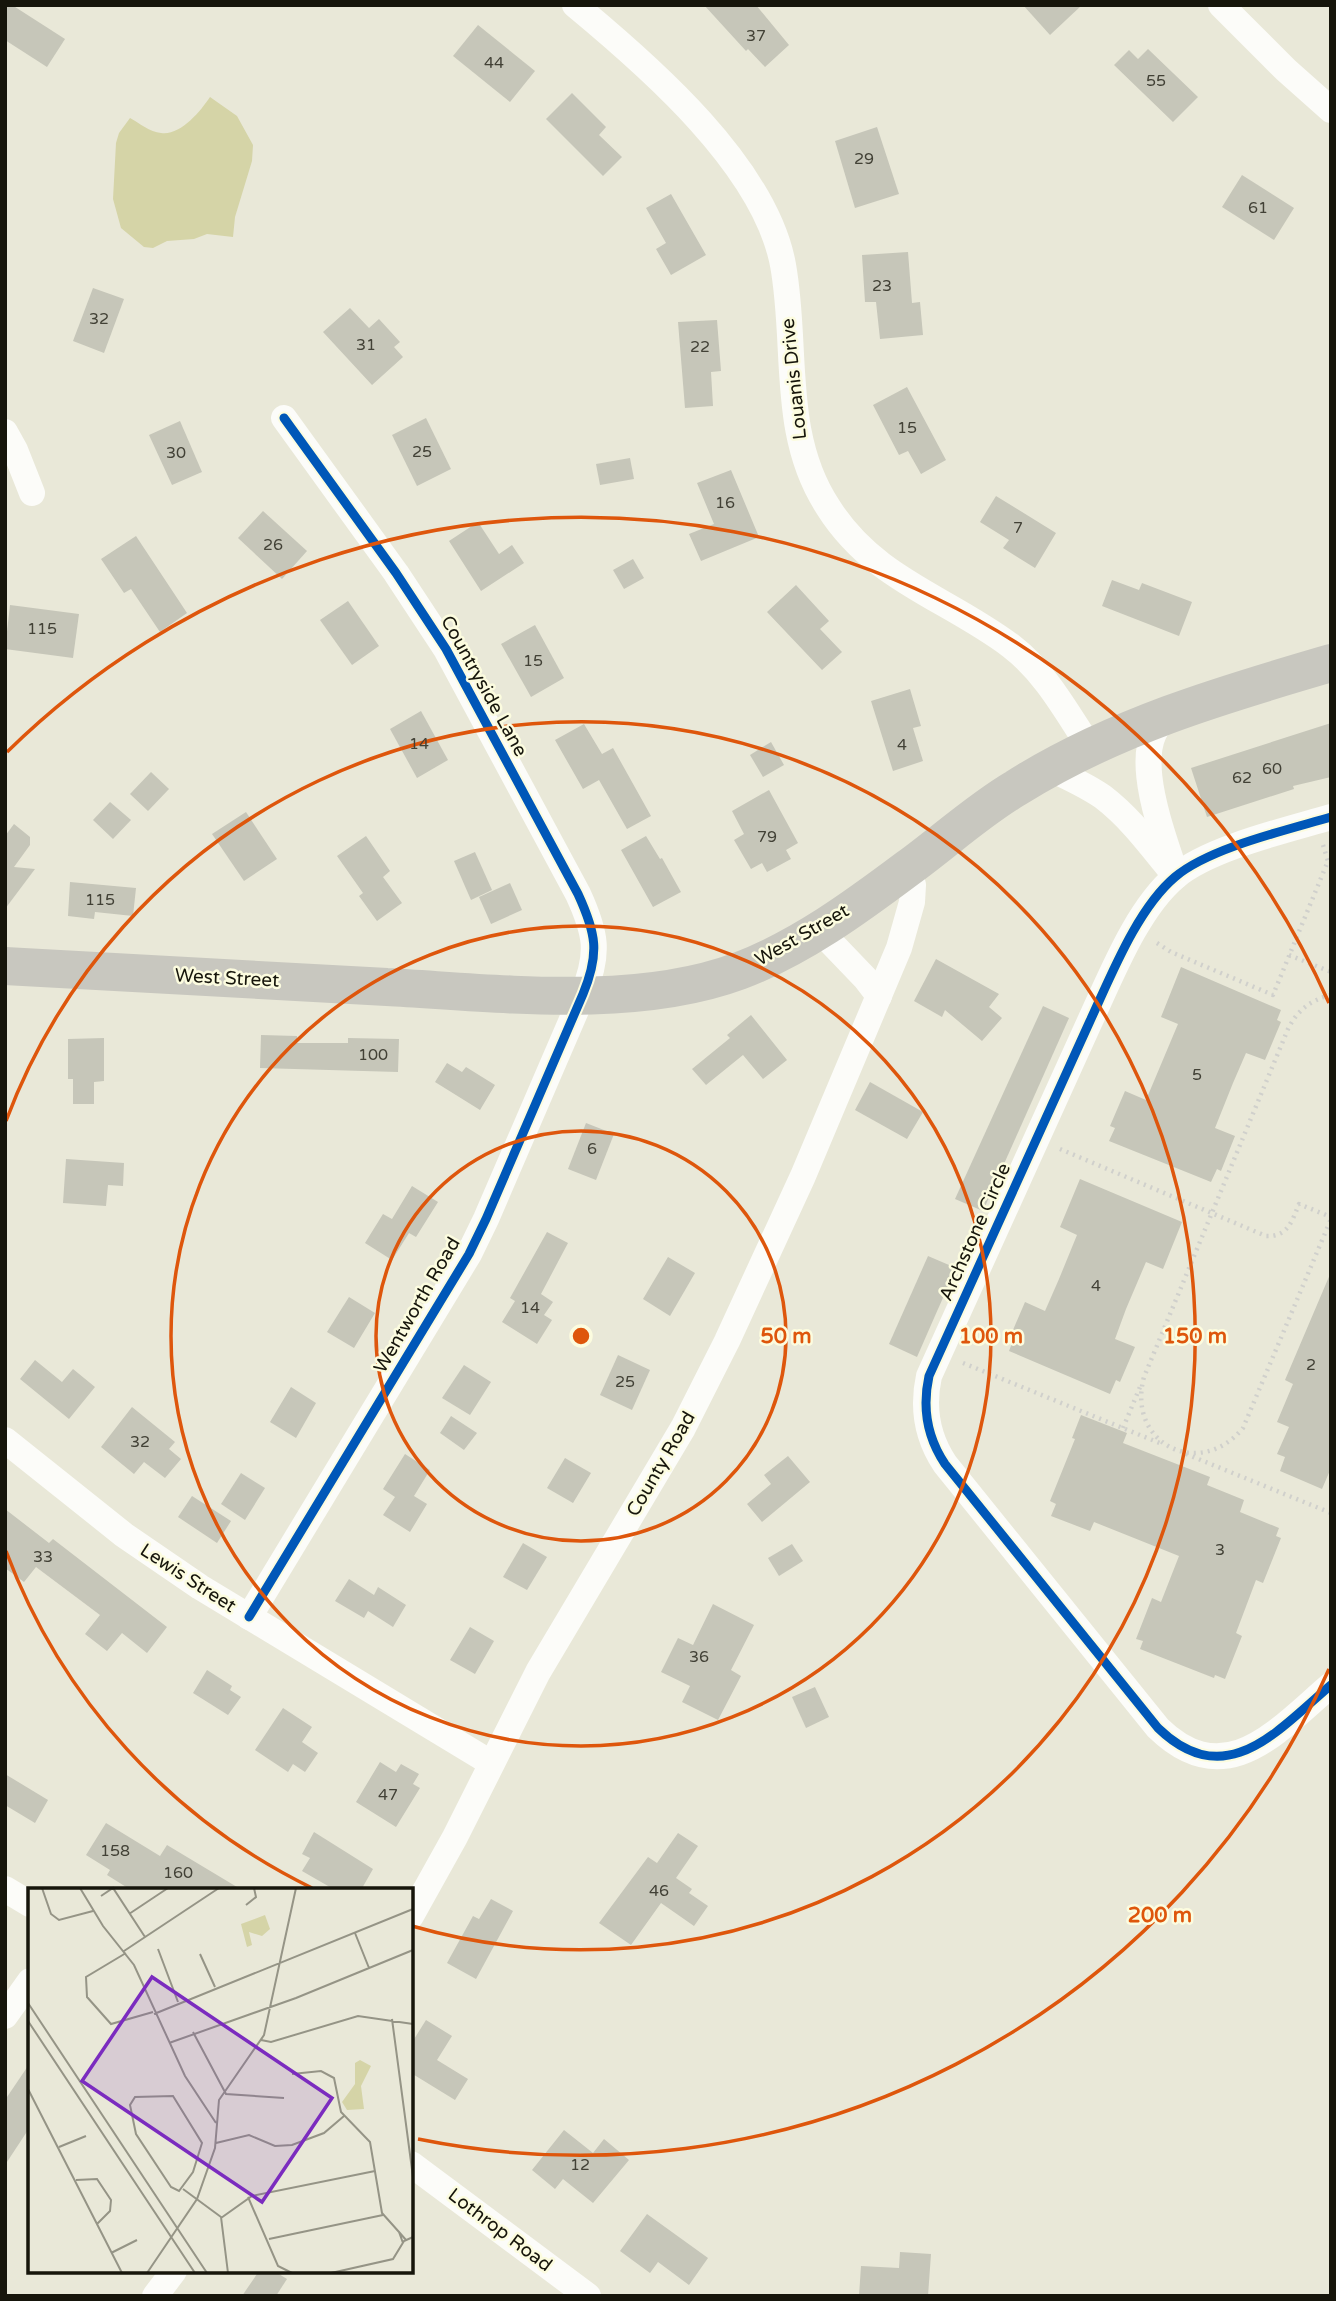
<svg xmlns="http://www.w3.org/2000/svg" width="1336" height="2301" viewBox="0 0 1336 2301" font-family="'Varela Round',sans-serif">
	<rect width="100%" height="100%" fill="#e9e8d8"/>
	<path fill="#d5d4a7" d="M210 97 237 116 253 145 252 161 235 217 233 237 207 234 194 239 167 241 153 248 144 247 121 228 113 199 116 143 119 133 130 118C139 123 150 132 161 133 180 136 200 112 210 97Z"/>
	<g fill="#c6c6b9">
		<path d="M5 5H12L65 39 47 67 5 40Z"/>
		<path d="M704 5H756L789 45 765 67 748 49 746 51Z"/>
		<path d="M1023 5H1082L1050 35Z"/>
		<path d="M478 25 535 71 510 102 453 56Z"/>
		<path d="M1148 49 1198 97 1173 122 1114 65 1129 50 1138 59Z"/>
		<path d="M572 93 606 127 599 135 622 157 603 176 546 119Z"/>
		<path d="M877 127 899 194 855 208 835 141Z"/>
		<path d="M1242 175 1294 208 1274 240 1222 207Z"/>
		<path d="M671 194 706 255 671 275 656 249 666 243 646 208Z"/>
		<path d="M908 252 912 303 920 302 923 335 880 339 876 302H865L862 255Z"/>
		<path d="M93 288 124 299 104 353 73 341Z"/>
		<path d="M350 308 369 328 379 319 400 342 394 347 403 357 372 385 323 332Z"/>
		<path d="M717 320 721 371 711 372 713 406 685 408 678 322Z"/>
		<path d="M907 387 946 460 921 474 908 451 899 455 873 405Z"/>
		<path d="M426 418 451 469 417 486 392 435Z"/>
		<path d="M180 421 202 472 172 485 149 435Z"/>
		<path d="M630 458 634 479 600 485 596 464Z"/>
		<path d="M731 470 759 537 701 561 689 534 714 524 697 483Z"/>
		<path d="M996 496 1056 533 1035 568 1003 548 1009 540 980 522Z"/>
		<path d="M263 511 307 551 282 579 238 538Z"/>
		<path d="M478 522 499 554 512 545 524 563 481 591 449 541Z"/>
		<path d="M136 536 187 613 160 632 131 589 124 593 101 559Z"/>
		<path d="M633 559 644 578 624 589 613 570Z"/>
		<path d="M1112 580 1139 590 1142 583 1192 602 1179 636 1102 606Z"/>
		<path d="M796 585 829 621 820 629 842 652 822 670 767 612Z"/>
		<path d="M348 601 379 646 352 665 320 620Z"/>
		<path d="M10 605 79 614 73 658 5 649Z"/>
		<path d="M535 625 564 678 531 697 501 644Z"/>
		<path d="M910 689 921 726 913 728 923 761 893 771 871 701Z"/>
		<path d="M421 711 448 760 417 778 390 729Z"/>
		<path d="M1331 723V777L1293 786 1294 789 1207 817 1191 768Z"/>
		<path d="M584 724 602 754 613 748 651 816 627 829 599 780 583 789 555 740Z"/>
		<path d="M771 742 784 765 763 777 750 755Z"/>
		<path d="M151 772 169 789 148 811 130 794Z"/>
		<path d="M769 790 798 843 786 850 791 859 767 872 762 863 751 869 734 840 744 834 732 811Z"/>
		<path d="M110 802 131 820 113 839 93 820Z"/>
		<path d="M246 812 277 859 244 881 212 834Z"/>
		<path d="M14 824 30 837V845L14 867 35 869 5 909V836Z"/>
		<path d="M366 836 390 871 383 877 402 903 377 921 359 896 363 893 337 856Z"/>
		<path d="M646 836 660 859 662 858 681 892 653 907 621 850Z"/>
		<path d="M475 852 492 890 471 900 454 861Z"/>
		<path d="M70 882 136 888 133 916 95 912 94 919 68 916Z"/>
		<path d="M510 883 522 910 491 924 479 897Z"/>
		<path d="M936 959 999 994 989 1007 1002 1018 982 1041 945 1010 942 1017 914 1001Z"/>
		<path d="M1181 967 1281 1010 1277 1020 1281 1022 1265 1060 1246 1053 1233 1083 1215 1128 1235 1136 1221 1171 1217 1169 1211 1182 1109 1141 1115 1128 1110 1126 1125 1091 1146 1100 1178 1024 1161 1017Z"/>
		<path d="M1043 1006 1069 1018 983 1211 955 1199Z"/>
		<path d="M751 1015 787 1060 763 1079 743 1055 706 1085 692 1069 730 1038 727 1035Z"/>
		<path d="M261 1035 297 1036V1043H348V1038L399 1039 398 1072 260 1068Z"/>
		<path d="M104 1038V1081L94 1082V1104H73V1079H68V1039Z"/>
		<path d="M447 1063 462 1072 466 1067 495 1085 480 1110 435 1082Z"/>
		<path d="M870 1082 923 1112 907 1139 855 1110Z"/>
		<path d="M586 1123 614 1134 596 1180 568 1169Z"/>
		<path d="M66 1159 124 1163 123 1186 108 1185 106 1206 63 1203Z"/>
		<path d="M1080 1179 1182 1222 1163 1269 1146 1262 1126 1309 1115 1339 1135 1347 1120 1382 1116 1380 1110 1394 1009 1351 1014 1338 1010 1337 1025 1302 1045 1311 1059 1279 1077 1235 1060 1227Z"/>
		<path d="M412 1186 438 1202 416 1237 409 1233 392 1260 365 1243 383 1214 392 1219Z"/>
		<path d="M547 1232 568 1243 541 1294 553 1302 544 1315 552 1320 537 1344 502 1322 515 1301 510 1298Z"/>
		<path d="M928 1256 956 1268 917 1357 889 1344Z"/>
		<path d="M668 1257 695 1273 670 1316 643 1299Z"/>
		<path d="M1331 1272V1468L1322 1489 1280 1471 1285 1457 1277 1454 1289 1427 1277 1422 1293 1384 1285 1380Z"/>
		<path d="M349 1297 375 1313 354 1348 327 1332Z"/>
		<path d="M618 1355 650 1370 632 1410 600 1395Z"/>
		<path d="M35 1360 62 1382 73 1369 95 1387 69 1419 20 1379Z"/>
		<path d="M464 1365 491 1382 470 1415 442 1398Z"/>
		<path d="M291 1387 316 1403 296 1438 270 1422Z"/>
		<path d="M132 1407 175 1442 169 1449 181 1459 165 1478 144 1462 134 1474 101 1447Z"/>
		<path d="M1081 1415 1127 1433 1123 1443 1210 1477 1207 1485 1244 1500 1240 1512 1279 1528 1276 1536 1281 1538 1263 1583 1256 1580 1236 1633 1242 1636 1225 1679 1215 1675 1214 1678 1140 1649 1143 1641 1136 1639 1152 1598 1161 1602 1179 1556 1094 1522 1090 1531 1051 1516 1056 1504 1050 1501 1075 1439 1072 1438Z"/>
		<path d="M451 1416 477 1433 464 1450 440 1433Z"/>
		<path d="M405 1454 430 1470 414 1496 427 1504 410 1532 383 1515 395 1497 383 1489Z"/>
		<path d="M788 1456 810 1482 762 1522 747 1504 771 1484 764 1475Z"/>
		<path d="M565 1458 591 1473 573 1503 547 1488Z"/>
		<path d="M241 1473 265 1488 245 1520 221 1504Z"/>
		<path d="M192 1496 231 1521 217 1543 178 1517Z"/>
		<path d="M5 1509 49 1543 53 1539 167 1627 147 1653 122 1633 107 1651 85 1634 100 1615 36 1567 24 1582 5 1568Z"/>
		<path d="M523 1543 547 1557 527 1590 503 1577Z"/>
		<path d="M792 1544 803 1561 779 1576 768 1558Z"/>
		<path d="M349 1579 374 1595 378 1587 406 1605 393 1627 368 1611 364 1618 335 1601Z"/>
		<path d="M713 1604 754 1625 731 1670 741 1676 718 1720 682 1702 690 1686 661 1672 678 1638 693 1645Z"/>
		<path d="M470 1627 494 1641 475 1674 450 1660Z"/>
		<path d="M207 1670 232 1686 230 1690 241 1697 228 1715 193 1693Z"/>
		<path d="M815 1687 829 1717 806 1728 792 1697Z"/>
		<path d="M283 1708 312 1727 302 1742 318 1753 305 1772 293 1764 288 1772 255 1750Z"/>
		<path d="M380 1762 396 1772 401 1764 419 1774 413 1784 420 1788 396 1827 356 1802Z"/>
		<path d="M5 1774 48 1800 35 1823 5 1805Z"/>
		<path d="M106 1823 160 1856 167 1845 242 1890H131L107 1875 110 1870 86 1855Z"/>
		<path d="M314 1832 373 1869 361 1890H335L302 1871 310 1858 302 1854Z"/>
		<path d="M678 1833 698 1846 676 1878 692 1889 689 1893 708 1906 694 1926 661 1903 631 1945 599 1923 648 1857 657 1863Z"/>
		<path d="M491 1899 513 1911 476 1979 447 1963 473 1916 479 1919Z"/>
		<path d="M426 2020 452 2036 437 2060 468 2079 455 2100 411 2073V2044Z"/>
		<path d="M30 2063V2127L5 2165V2100Z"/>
		<path d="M564 2130 593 2153 604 2139 629 2160 593 2203 563 2179 555 2189 532 2170Z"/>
		<path d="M647 2214 708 2258 689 2285 658 2262 650 2273 620 2251Z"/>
		<path d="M900 2252 931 2254 928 2296H859L861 2266 899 2268Z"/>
		<path d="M259 2271H274L287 2279 276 2296H242Z"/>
	</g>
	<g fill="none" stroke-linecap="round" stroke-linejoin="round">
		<g stroke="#d0d0cc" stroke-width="4.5" stroke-dasharray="2 5" stroke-linecap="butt">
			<path d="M1157 943 1171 952 1273 995 1328 861 1323 845"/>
			<path d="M1289 955 1331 972"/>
			<path d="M1331 995C1310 1000 1297 1011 1288 1029L1144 1377C1126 1443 1199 1481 1243 1428L1331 1219"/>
			<path d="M1060 1149 1266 1236C1288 1237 1292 1221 1299 1204L1331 1217"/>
			<path d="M963 1363 1162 1444"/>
			<path d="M1123 1428 1140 1387"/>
			<path d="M1186 1454 1331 1513"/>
		</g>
		<g stroke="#fcfcf9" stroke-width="26">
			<path d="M575 5C650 67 765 167 783 265 798 347 780 434 828 507 874 580 946 597 1011 646 1045 672 1066 711 1089 746"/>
			<path d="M1221 5 1286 70 1331 110"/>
			<path d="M5 432 15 450 32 493"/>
			<path d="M1171 715C1123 740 1165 838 1176 876"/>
			<path d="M1049 768C1067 777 1086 785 1103 797 1128 816 1148 842 1168 867"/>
			<path d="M1331 817C1287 830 1209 848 1175 877 1137 909 1111 976 1090 1021L929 1376C922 1408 927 1437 945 1464L1158 1728C1226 1794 1278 1730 1331 1685"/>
			<path d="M818 929 866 979 879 996"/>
			<path d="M5 1440 124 1535 200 1587 491 1763"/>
			<path d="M249 1617 469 1254 486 1219 583 994C600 953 596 933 578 894L446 649 396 573 284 418"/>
			<path d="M5 1889 30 1904"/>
			<path d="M411 1916 455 1837 538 1672 683 1428 727 1341 803 1176 899 948 912 902 913 885 908 868"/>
			<path d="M5 2016 30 1981"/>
			<path d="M411 2164 588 2296"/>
			<path d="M155 2296 174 2271"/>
		</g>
		<path stroke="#c8c7bf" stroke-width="38" d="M5 966C133 973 260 980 387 987 497 993 634 1010 739 971 800 948 856 907 908 868 944 842 977 811 1016 788 1113 727 1221 695 1331 663"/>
		<g stroke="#fcfcdf" stroke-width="13">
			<g id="cycleway">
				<path d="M1331 817C1287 830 1209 848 1175 877 1137 909 1111 976 1090 1021L929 1376C922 1408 927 1437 945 1464L1158 1728C1226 1794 1278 1730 1331 1685"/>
				<path d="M249 1617 469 1254 486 1219 583 994C600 953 596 933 578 894L446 649 396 573 284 418"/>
			</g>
		</g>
		<use href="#cycleway" stroke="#0057b8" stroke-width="9"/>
	</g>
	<g fill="none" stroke="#de560c" stroke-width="3.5">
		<circle cx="581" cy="1336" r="205"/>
		<circle cx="581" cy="1336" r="410"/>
		<path d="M312 1888A614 614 0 0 1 6 1551M6 1121A614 614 0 1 1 412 1926"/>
		<path d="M1329 1669A819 819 0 0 1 418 2139M7 752A819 819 0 0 1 1329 1003"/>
	</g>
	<g text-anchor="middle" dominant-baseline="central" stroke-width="5" stroke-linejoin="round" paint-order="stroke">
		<g font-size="16" fill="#424136">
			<text x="756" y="36">37</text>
			<text x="494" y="63">44</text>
			<text x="1156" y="81">55</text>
			<text x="864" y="159">29</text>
			<text x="1258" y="208">61</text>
			<text x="882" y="286">23</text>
			<text x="99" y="319">32</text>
			<text x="366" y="345">31</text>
			<text x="700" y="347">22</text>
			<text x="907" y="428">15</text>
			<text x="422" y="452">25</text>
			<text x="176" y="453">30</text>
			<text x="725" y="503">16</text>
			<text x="1018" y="528">7</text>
			<text x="273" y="545">26</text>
			<text x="42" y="629">115</text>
			<text x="533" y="661">15</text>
			<text x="419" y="744">14</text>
			<text x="902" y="745">4</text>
			<text x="1272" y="769">60</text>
			<text x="1242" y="778">62</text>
			<text x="767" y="837">79</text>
			<text x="100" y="900">115</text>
			<text x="373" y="1055">100</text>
			<text x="1197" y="1075">5</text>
			<text x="592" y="1149">6</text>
			<text x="1096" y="1286">4</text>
			<text x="530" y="1308">14</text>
			<text x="1311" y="1365">2</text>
			<text x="625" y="1382">25</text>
			<text x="140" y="1442">32</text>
			<text x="1220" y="1550">3</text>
			<text x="43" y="1557">33</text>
			<text x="699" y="1657">36</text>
			<text x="388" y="1795">47</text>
			<text x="115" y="1851">158</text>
			<text x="178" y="1873">160</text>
			<text x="659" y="1891">46</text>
			<text x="580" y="2165">12</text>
		</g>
		<g font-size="19" fill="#16150b" stroke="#fcfcdf">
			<text transform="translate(794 379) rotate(-96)">Louanis Drive</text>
			<text transform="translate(484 686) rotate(61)">Countryside Lane</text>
			<text transform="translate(802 935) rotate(-30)">West Street</text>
			<text transform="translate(227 978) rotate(3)">West Street</text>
			<text transform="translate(975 1232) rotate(-66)">Archstone Circle</text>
			<text transform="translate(417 1305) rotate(-60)">Wentworth Road</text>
			<text transform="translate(661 1464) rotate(-60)">County Road</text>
			<text transform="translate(188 1578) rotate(33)">Lewis Street</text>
			<text transform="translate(500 2230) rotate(37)">Lothrop Road</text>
		</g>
	</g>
	<g transform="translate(28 1888)">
		<rect width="385" height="385" fill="#e9e8d8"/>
		<path d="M237 27 242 41 234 48 221 44 224 57 219 59 213 36ZM332 172 343 178 333 198 336 221 319 222 314 214 327 196V175Z" fill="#d5d4a7"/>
		<path fill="none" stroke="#959486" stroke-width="2" d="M14 0 23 26 31 32 65 23M52 0 75 38 106 77 157 188 188 235M73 8 85 0 117 49M218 17 228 9 226 0M101 26 140 0M327 45 341 80M130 61 150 114M96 63 191 0M98 65 58 89 59 109 83 136 125 124M172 66 187 99M0 115 179 385M126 126 385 21M364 131 385 289M0 133 167 385M165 144 198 206 256 210M233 152 243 154 330 128 385 136M141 155 268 110 385 62M264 186 293 183 306 190 313 224 342 254 354 325 371 344M0 201 94 385M145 208 174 255 165 284 151 303 143 299 108 246 102 217 107 209ZM188 255 221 247 247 258 264 257 296 245 316 228M31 259 58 248M48 292 69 291 83 312 82 323 69 336M155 301 193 329 200 385M220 309 250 378 264 385M193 330 224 308 347 283M241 351 355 327M375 355 371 344 378 352M83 365 109 352M119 385 169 311 187 260 191 212 236 147 268 0M303 385 365 371 376 353 385 349"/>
		<path fill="#7b2cbf" fill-opacity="0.15" stroke="#7b2cbf" stroke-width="3.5" d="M124 89 304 210 234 314 54 193Z"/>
		<rect width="385" height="385" fill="none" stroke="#16150b" stroke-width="3.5"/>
	</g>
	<circle cx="581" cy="1336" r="10" fill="#de560c" stroke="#fcfcdf" stroke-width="3.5"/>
	<g font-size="21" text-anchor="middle" font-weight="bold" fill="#de560c" stroke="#fcfcdf" stroke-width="5" stroke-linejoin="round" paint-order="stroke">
		<text x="786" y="1343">50 m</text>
		<text x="991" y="1343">100 m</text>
		<text x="1195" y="1343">150 m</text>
		<text x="1160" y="1922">200 m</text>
	</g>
	<rect width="1336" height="2301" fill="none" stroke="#16150b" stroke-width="14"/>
</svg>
